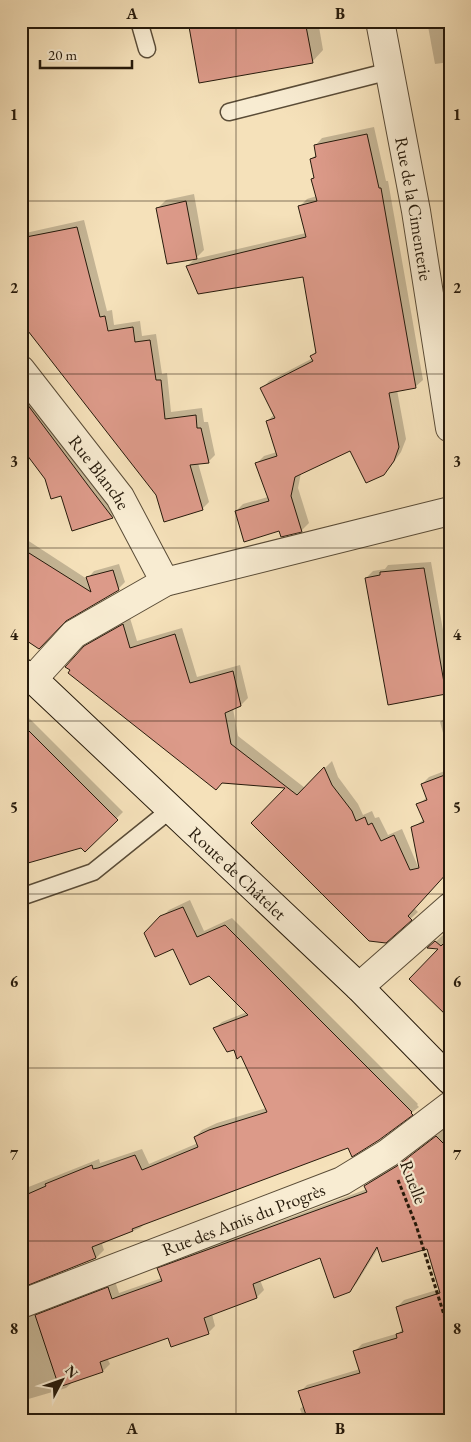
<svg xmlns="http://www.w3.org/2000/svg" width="471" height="1442" viewBox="0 0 471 1442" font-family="'EB Garamond',serif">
	<rect width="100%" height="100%" fill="#f5e1ba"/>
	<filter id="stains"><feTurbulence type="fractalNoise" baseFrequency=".004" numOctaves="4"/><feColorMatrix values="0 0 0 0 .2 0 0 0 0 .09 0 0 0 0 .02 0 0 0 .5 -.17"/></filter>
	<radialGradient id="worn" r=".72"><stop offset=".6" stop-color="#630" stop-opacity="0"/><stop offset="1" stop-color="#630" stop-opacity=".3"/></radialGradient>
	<g fill="#0003">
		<path d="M189 21H318L323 50 312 62Z"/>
		<path d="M427 21H450V62L435 64Z"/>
		<path d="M374 127 386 181H388L423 380 415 387 397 390 406 439 401 452 391 466 383 474 351 449 301 473 298 488 309 523 301 531 280 530 236 511 243 504 268 497 257 463 264 456 277 452 267 421 275 414 262 389 269 381 313 358 312 356 316 351 304 276 187 266 196 258 158 208 166 200 194 194 204 250 195 259 306 233 300 206 307 199 317 196 313 179 315 177 311 159 317 154 315 146 322 138Z"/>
		<path d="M450 128V142L448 130Z"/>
		<path d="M84 220 107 311 112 310 114 325 140 321 142 336 156 334 162 374 167 373 171 412 202 408 204 422H208L215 455 208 462 198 463 209 502 202 509 157 494 28 329 21 334V234Z"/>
		<path d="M21 379 119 510 113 517 73 530 62 495 46 478 21 445Z"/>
		<path d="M21 536 87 579 94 571 119 564 125 582 118 589 21 618Z"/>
		<path d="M431 562 450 670V688L445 693 366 578 373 571 385 569 388 565Z"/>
		<path d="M130 618 137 641 182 628 197 677 240 665 248 698 241 705 233 709 238 736 305 788 332 761 338 777 358 804 363 815 372 811 375 818 379 817 388 835 402 829 419 869 413 828 424 819 418 805 427 797 422 784 429 777 450 769V850L414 908 418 912 385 941 253 823 288 787 223 782 85 647 93 639Z"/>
		<path d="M21 713 30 719 123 812 85 850 81 846 21 854Z"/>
		<path d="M450 714V758L440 722Z"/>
		<path d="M190 900 204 931 232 918 418 1104 417 1105 419 1107 378 1139 349 1147 146 1223 140 1228 102 1244 104 1250 97 1257 21 1286V1188L25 1186 26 1188 99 1159 100 1163 142 1149 149 1164 198 1143 195 1137 202 1130 217 1123 266 1108 242 1054 215 1028 222 1022 247 1012 210 975 173 947 145 934 169 910Z"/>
		<path d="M444 934 450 939 440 949 430 947Z"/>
		<path d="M443 1130 450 1137V1421H282L302 1414 300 1409 304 1405 300 1392 307 1385 360 1369 355 1351 362 1344 399 1333 403 1328 397 1307 404 1300 440 1289 427 1247H379L356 1284 349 1291 321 1256 260 1280 264 1290 257 1297 212 1314 215 1326 208 1333 169 1336 107 1358 110 1364 103 1371 74 1381 66 1388 25 1400 32 1421H21V1311L115 1281 119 1293 162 1278 159 1269 166 1262 257 1227 270 1225 367 1189 366 1186 373 1179 406 1159Z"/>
	</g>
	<g fill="#dc9a89" stroke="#261a0b">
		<path d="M188 21H305L313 63 199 83Z"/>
		<path d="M367 134 379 188H381L416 388 389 393 399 447 394 461 384 475 366 483 350 451 295 477 291 496 302 532 281 537 279 531 244 542 235 511 269 501 255 463 277 456 266 421 275 418 260 388 313 361 310 356 316 353 303 277 198 294 186 266 306 237 298 206 317 201 311 179 314 178 310 159 316 157 314 145Z"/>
		<path d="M186 201 197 259 167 264 156 208Z"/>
		<path d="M77 227 100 317 105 316 108 331 133 327 135 342 150 340 156 380H161L165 419 196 415 197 428H201L209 463 190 465 203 510 164 522 156 495 21 322V238Z"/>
		<path d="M21 396 90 488 113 518 72 531 61 496 51 499 45 479 21 447Z"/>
		<path d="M21 548 91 592 86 577 113 570 119 590 66 621 39 649 21 637Z"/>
		<path d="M424 568 446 694 388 705 365 578 380 575V572Z"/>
		<path d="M123 624 130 648 175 634 190 683 233 671 241 706 225 713 231 744 297 795 324 767 332 785 352 811 356 821 365 817 368 825 372 823 381 841 394 835 410 870 419 868 411 827 424 822 416 804 427 800 421 784 450 773V875L448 872 408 916 412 920 386 943 369 941 251 823 285 788 222 783 216 790 68 673 70 670 65 667 84 646Z"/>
		<path d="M21 723 118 820 85 852 81 848 21 865Z"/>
		<path d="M183 907 197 937 225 925 412 1112 411 1113 413 1115 379 1140 352 1157 348 1148 132 1229 133 1231 92 1247 96 1258 26 1286 21 1272V1197L46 1186 45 1184 92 1165 93 1169 98 1168 135 1155 142 1170 198 1147 194 1137 209 1130 267 1112 241 1056 237 1059 234 1050 227 1052 213 1028 248 1015 209 976 190 985 173 949 155 957 144 933 160 916Z"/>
		<path d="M450 937V1019L409 979 438 949 427 948 435 941 441 946Z"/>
		<path d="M436 1136 450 1150V1421H308L298 1391 360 1373 353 1351 397 1338 396 1334 403 1332 396 1307 440 1293 427 1249 382 1262 377 1247 350 1292 334 1298 320 1258 253 1284 257 1298 204 1318 209 1334 171 1347 168 1338 100 1362 103 1372 59 1387 35 1315 108 1287 112 1299 162 1281 157 1268 367 1192 364 1186 397 1166Z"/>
	</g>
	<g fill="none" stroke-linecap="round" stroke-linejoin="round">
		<g stroke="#5a4c37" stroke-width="19">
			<g id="service">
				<path d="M139 21 147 49"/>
				<path d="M229 112 390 71"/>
				<path d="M21 897 93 872 170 810"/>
			</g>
		</g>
		<g stroke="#5a4c37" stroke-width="30">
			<g id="minor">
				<path id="s1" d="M380 21 416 211 450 428"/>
				<path id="s2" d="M21 370 120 497 165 582"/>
				<path d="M33 679 74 634 165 582 450 511"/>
				<path d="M359 987 450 907"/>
				<path id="s3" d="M21 1304 342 1181 388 1153 450 1106"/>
			</g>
		</g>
		<g stroke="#261a0b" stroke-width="30">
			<g id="secondary">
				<path id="s4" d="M21 672 33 679 359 987 450 1080"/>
			</g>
		</g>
		<path stroke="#261a0b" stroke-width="3" stroke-dasharray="4 2.5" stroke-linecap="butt" d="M398 1180 416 1225 450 1334"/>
		<use href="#service" stroke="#f8ecd2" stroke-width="16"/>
		<use href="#minor" stroke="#f8ecd2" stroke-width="28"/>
		<use href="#secondary" stroke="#f8ecd2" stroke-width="28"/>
	</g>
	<path fill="none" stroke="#261a0b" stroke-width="1" stroke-opacity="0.55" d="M236 21V1421M21 201H450M21 374H450M21 548H450M21 721H450M21 894H450M21 1068H450M21 1241H450"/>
	<g text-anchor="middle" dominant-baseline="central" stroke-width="4.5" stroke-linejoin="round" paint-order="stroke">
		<g font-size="18" fill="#261a0b" stroke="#f8ecd2">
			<text stroke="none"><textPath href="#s1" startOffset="191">Rue de la Cimenterie</textPath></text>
			<text stroke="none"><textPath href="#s2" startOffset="129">Rue Blanche</textPath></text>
			<text stroke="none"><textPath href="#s4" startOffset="296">Route de Châtelet</textPath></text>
			<text transform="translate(414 1182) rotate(69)">Ruelle</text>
			<text stroke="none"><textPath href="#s3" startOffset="238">Rue des Amis du Progrès</textPath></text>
		</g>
	</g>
	<rect width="471" height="1442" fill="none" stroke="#f5e1ba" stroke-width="55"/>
	<g transform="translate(62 1380) rotate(49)" stroke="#f8ecd2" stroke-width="4" paint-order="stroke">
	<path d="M0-4L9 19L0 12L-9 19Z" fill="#261a0b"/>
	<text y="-8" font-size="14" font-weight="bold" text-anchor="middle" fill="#261a0b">N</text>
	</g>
	<path d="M40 60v8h92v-8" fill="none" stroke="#261a0b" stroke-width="2.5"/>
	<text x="48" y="60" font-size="15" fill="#261a0b" stroke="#f8ecd2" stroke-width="4" paint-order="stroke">20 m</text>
	<rect x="28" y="28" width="416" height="1386" fill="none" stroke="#261a0b" stroke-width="2"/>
	<g font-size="16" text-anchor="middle" font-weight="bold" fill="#261a0b">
		<text x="132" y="19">A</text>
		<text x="340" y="19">B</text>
		<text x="14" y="120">1</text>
		<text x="457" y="120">1</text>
		<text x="14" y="293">2</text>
		<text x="457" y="293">2</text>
		<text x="14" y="467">3</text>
		<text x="457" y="467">3</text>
		<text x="14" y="640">4</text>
		<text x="457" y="640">4</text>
		<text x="14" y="813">5</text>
		<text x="457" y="813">5</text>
		<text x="14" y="987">6</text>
		<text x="457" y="987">6</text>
		<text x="14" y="1160">7</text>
		<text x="457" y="1160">7</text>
		<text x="14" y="1334">8</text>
		<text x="457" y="1334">8</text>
		<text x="132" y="1434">A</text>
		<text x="340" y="1434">B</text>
	</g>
	<rect width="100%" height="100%" filter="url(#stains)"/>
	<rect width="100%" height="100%" fill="url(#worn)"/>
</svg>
